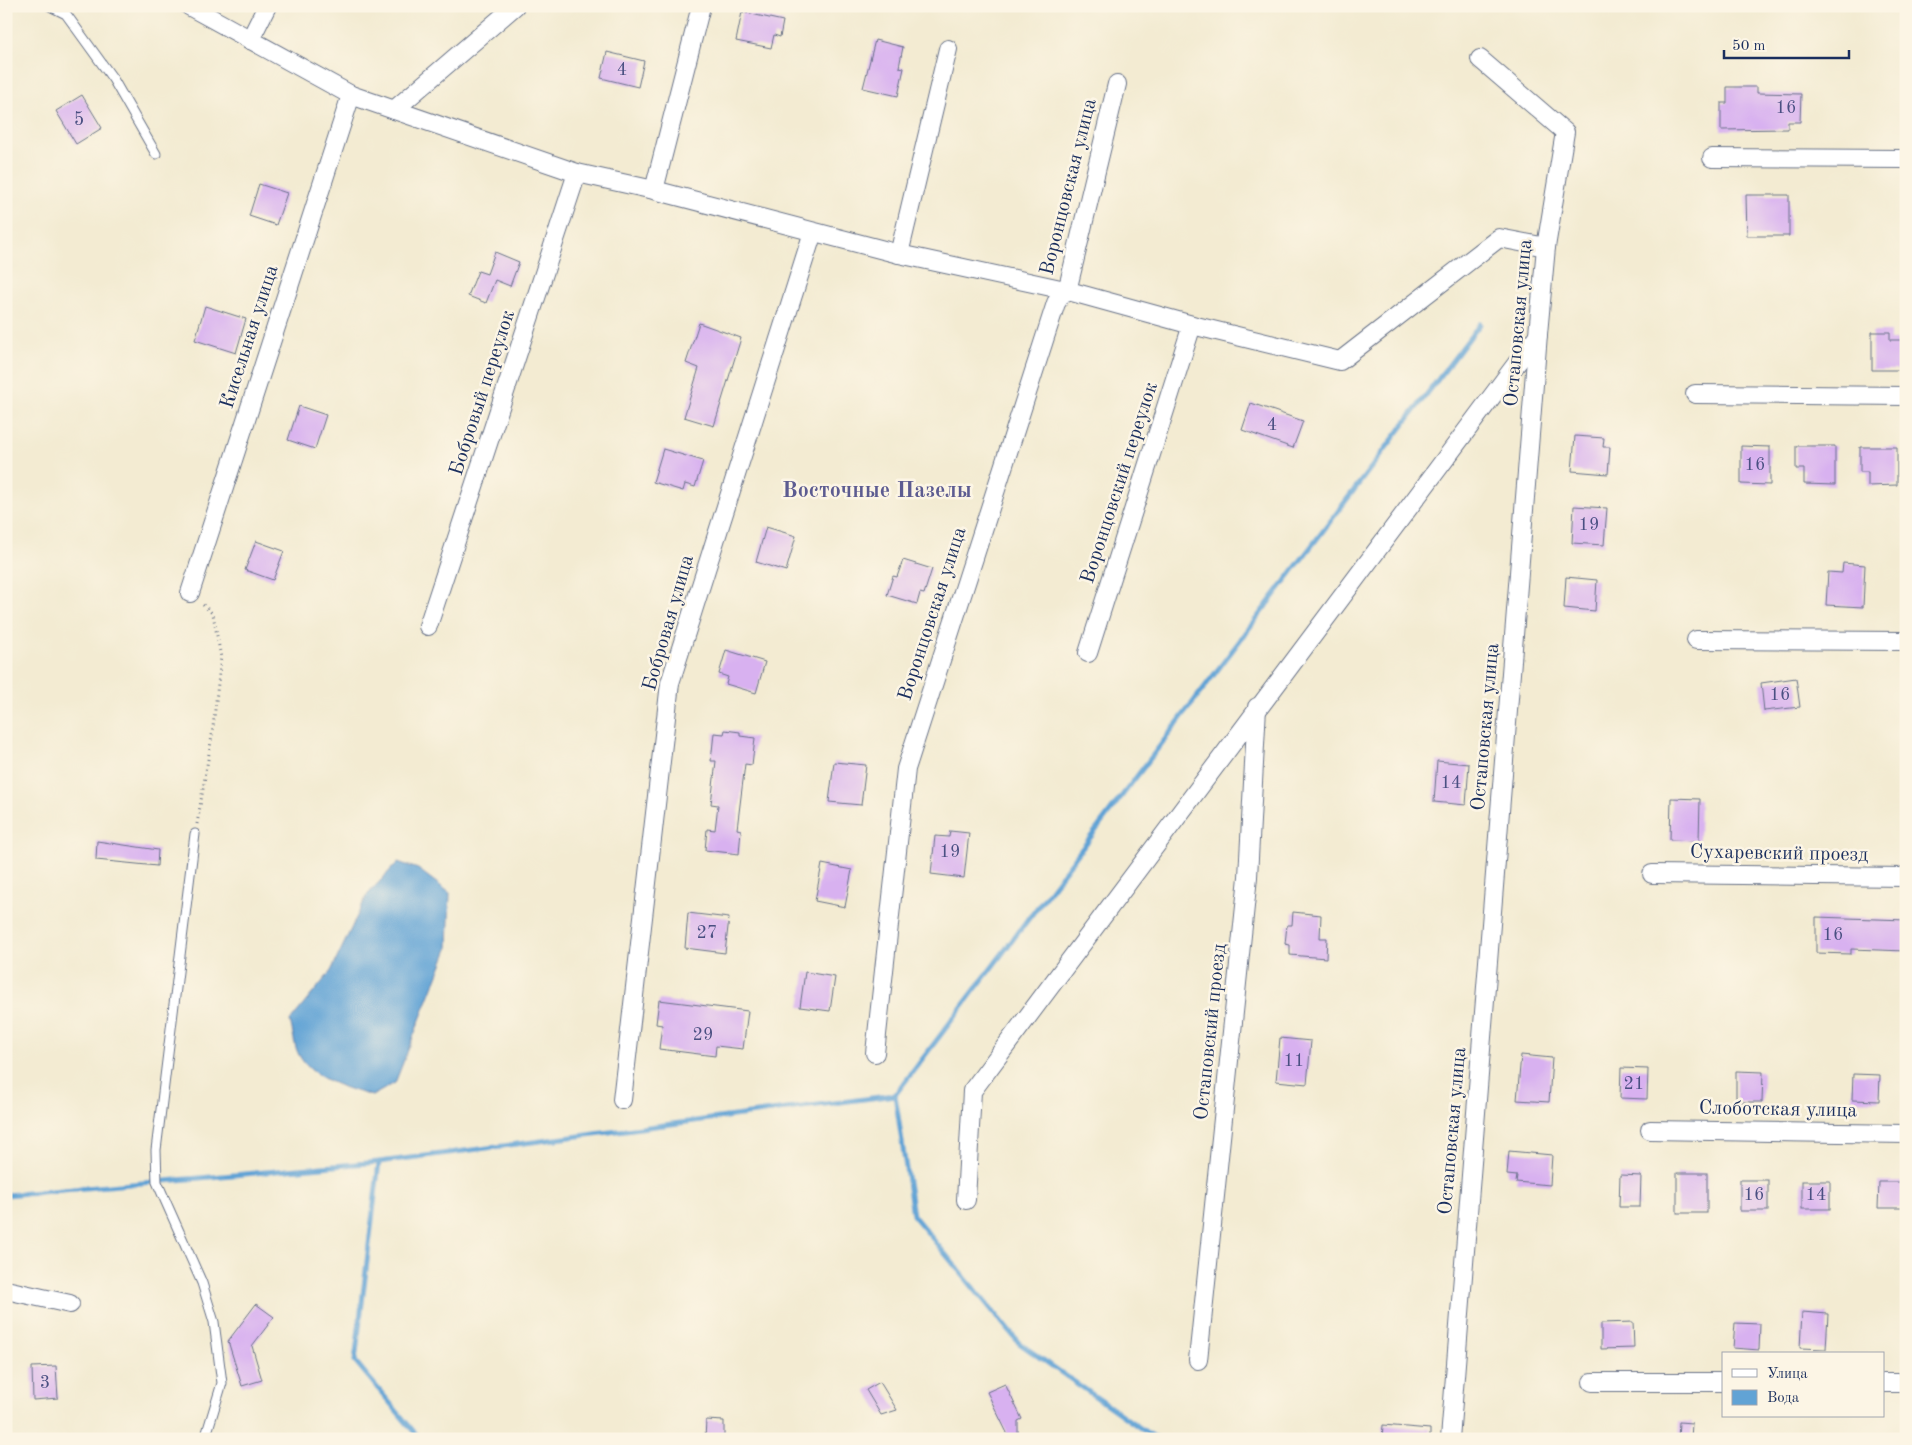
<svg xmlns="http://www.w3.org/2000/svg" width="1912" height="1445" viewBox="0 0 1912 1445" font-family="'Old Standard TT',serif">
	<rect width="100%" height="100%" fill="#fcf5e5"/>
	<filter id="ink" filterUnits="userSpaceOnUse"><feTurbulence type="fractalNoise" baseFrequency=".02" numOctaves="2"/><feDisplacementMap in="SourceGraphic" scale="10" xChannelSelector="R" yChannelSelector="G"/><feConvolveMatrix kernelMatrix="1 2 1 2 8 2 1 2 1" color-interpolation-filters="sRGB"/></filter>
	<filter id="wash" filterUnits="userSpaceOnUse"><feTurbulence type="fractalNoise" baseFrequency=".0096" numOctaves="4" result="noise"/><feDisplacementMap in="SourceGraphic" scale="20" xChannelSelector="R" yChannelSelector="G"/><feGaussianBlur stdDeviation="1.12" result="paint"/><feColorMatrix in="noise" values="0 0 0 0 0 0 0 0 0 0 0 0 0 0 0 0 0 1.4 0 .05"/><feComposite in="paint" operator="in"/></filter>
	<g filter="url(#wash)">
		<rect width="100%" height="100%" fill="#f3ebd2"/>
		<path fill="#61a3d5" stroke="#3e699a" d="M398 862 418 869 450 893 448 949 395 1083 372 1096C348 1089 311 1079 299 1055 294 1046 293 1031 290 1021L331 971 367 895Z"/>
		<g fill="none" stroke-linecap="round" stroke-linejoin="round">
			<g stroke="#61a3d5" stroke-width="5">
				<path d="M895 1095 913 1215 1019 1343 1156 1439"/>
				<path d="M379 1162 355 1361 420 1439"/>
				<path d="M6 1195 379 1162 895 1095 1480 324"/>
			</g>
		</g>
		<g id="blocks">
			<g fill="#d8b1f0">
				<path d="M742 12 783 21 780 37 774 35 771 48 736 41Z"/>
				<path d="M875 40 903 47 899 67 904 68 898 96 863 88Z"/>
				<path d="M607 52 644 61 638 87 601 78Z"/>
				<path d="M1727 87H1757V93L1801 94 1800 122H1788V129L1721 130V103H1727Z"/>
				<path d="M82 95 102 128 76 144 56 111Z"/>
				<path d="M259 184 287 193 276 225 249 216Z"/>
				<path d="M1746 195H1789V236H1747Z"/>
				<path d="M495 252 519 262 510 286 495 280 486 303 468 296 478 271 487 274Z"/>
				<path d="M205 306 246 319 236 353 195 340Z"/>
				<path d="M699 323 741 338 714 426 684 417 699 368 686 363Z"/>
				<path d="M1872 332H1890V340H1906V370H1872Z"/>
				<path d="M1251 403 1303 421 1293 448 1242 430Z"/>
				<path d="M299 406 326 415 315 449 288 440Z"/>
				<path d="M1575 436 1604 438 1603 447H1610L1608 474 1572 471Z"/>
				<path d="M1741 446 1770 447V485L1741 484Z"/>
				<path d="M1796 446H1835V485L1804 484V469H1796Z"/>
				<path d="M1860 447H1897V485L1868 486V472H1860Z"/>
				<path d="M663 449 703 461 695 487 685 484 683 491 653 482Z"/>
				<path d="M1574 506 1607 508 1604 545 1572 543Z"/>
				<path d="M766 527 796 536 786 571 756 562Z"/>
				<path d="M256 541 284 551 273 580 245 570Z"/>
				<path d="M903 560 932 569 924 594 920 593 917 604 887 595 893 576 897 577Z"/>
				<path d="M1843 563 1865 565 1863 607 1826 605 1828 572 1842 573Z"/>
				<path d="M1566 577 1597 580 1595 611 1564 608Z"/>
				<path d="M726 650 765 662 756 693 726 684 728 677 719 674Z"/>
				<path d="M1796 678 1800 707 1764 711 1761 683Z"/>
				<path d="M725 730 740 732V736L755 738 752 765 745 764 737 829 741 830 739 854 705 850 707 829 715 830 718 805 711 804 716 761H711L714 733 724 734Z"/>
				<path d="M1437 761 1469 764 1466 805 1434 802Z"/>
				<path d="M834 762 866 765 861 805 829 802Z"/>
				<path d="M1671 798 1700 799 1699 841 1670 840Z"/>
				<path d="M950 831 969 833 964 878 931 874 935 836 949 837Z"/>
				<path d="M97 841 158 850 157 866 96 860Z"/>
				<path d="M822 864 852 870 845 907 815 901Z"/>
				<path d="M1293 912 1321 915 1320 938H1327L1326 958 1290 955V945L1285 944 1287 925H1292Z"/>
				<path d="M688 913 729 918 725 953 685 948Z"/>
				<path d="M1816 917 1906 920V951L1851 949V954L1816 953Z"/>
				<path d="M805 972 835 977 830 1011 800 1007Z"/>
				<path d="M659 1000 748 1011 743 1049 716 1046 715 1056 659 1049 662 1025 656 1024Z"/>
				<path d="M1280 1038 1311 1041 1307 1084 1276 1081Z"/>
				<path d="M1521 1055 1552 1058 1549 1102 1517 1100Z"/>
				<path d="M1621 1068 1648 1069 1647 1099 1620 1098Z"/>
				<path d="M1736 1071 1763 1072 1762 1102H1736Z"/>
				<path d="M1853 1074 1880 1075 1879 1101 1852 1100Z"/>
				<path d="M1509 1151 1552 1155 1550 1185 1516 1182 1517 1176 1507 1175Z"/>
				<rect x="1677" y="1173" width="30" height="40"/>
				<path d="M1620 1175 1641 1176 1640 1207H1619Z"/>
				<rect x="1740" y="1180" width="28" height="31"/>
				<rect x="1802" y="1181" width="28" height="28"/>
				<path d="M1879 1182H1906V1208H1878Z"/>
				<path d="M256 1304 274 1317 252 1346 262 1380 242 1386 228 1341Z"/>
				<path d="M1802 1312 1828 1314 1826 1349 1800 1348Z"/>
				<path d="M1633 1322 1634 1348 1601 1349V1323Z"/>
				<path d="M1735 1323 1760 1324 1759 1350 1733 1348Z"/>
				<path d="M56 1366 58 1398 33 1400 32 1367Z"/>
				<path d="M880 1382 897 1410 881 1415 866 1390Z"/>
				<path d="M1005 1384 1022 1419 1018 1421V1439H1010L987 1392Z"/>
				<path d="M706 1420 724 1421V1439H705Z"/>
				<path d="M1679 1422 1692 1423 1691 1439H1678Z"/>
				<path d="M1383 1425 1430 1429V1439H1382Z"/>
			</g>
		</g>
	</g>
	<g filter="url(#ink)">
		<use href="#blocks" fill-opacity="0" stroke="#677187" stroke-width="1"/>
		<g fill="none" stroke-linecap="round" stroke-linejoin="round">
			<g stroke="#677187" stroke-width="11">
				<g id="service">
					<path d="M50 6 66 14 113 79 156 154"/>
					<path d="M195 834 156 1150 157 1182 202 1283 214 1322 222 1383 205 1439"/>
				</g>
			</g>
			<g stroke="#677187" stroke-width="20">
				<g id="minor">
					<path d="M189 6 351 95 577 173 654 190 899 254 1065 290 1192 325 1340 361 1499 238 1546 247"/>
					<path d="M250 40 267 6"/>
					<path d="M394 110 515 6"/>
					<path d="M1712 158 1906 159"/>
					<path d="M654 190 701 6"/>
					<path d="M899 254 948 49"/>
					<path d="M1695 394 1906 396"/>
					<path d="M190 593 351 95"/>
					<path d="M428 626 577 173"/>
					<path d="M1696 640 1906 641"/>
					<path d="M1088 653 1192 325"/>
					<path d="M1652 874 1906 877"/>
					<path d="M875 1053 906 769 1056 303 1069 283 1117 84"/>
					<path d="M622 1100 670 683 813 232"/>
					<path d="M1650 1130 1906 1134"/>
					<path d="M966 1200 972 1091 1538 335"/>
					<path d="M6 1290 70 1304"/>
					<path d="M1198 1360 1248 877 1257 707"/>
					<path d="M1592 1382H1723"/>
					<path d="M1883 1383H1906"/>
					<path d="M1450 1439 1538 334 1546 247 1565 132 1480 59"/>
				</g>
			</g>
			<path stroke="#677187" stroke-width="3" stroke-dasharray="1 4" stroke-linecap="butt" d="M197 824 212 736 221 657 213 614 201 603"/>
			<use href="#service" stroke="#fff" stroke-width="9"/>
			<use href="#minor" stroke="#fff" stroke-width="18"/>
		</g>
	</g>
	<g text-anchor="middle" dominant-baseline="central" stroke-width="5" stroke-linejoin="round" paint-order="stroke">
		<g font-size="18" fill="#4a5082">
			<text x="622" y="70">4</text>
			<text x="1786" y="108">16</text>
			<text x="79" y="120">5</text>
			<text x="1272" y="425">4</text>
			<text x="1755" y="465">16</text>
			<text x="1589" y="525">19</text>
			<text x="1780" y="695">16</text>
			<text x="1451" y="783">14</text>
			<text x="950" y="852">19</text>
			<text x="707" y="933">27</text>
			<text x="1833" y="935">16</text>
			<text x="703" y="1035">29</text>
			<text x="1294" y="1061">11</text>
			<text x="1634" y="1084">21</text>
			<text x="1754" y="1195">16</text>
			<text x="1816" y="1195">14</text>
			<text x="45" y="1383">3</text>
		</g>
		<g font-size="20" fill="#1b2f5e" stroke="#fcf5e5">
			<text transform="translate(1069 187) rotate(-76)">Воронцовская улица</text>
			<text transform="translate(1519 323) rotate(-85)">Остаповская улица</text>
			<text transform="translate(250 337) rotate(-72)">Кисельная улица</text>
			<text transform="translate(483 393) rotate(-72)">Бобровый переулок</text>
			<text transform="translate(1120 483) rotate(-72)">Воронцовский переулок</text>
			<text transform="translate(933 614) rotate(-72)">Воронцовская улица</text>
			<text transform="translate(669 623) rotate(-74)">Бобровая улица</text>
			<text transform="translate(1486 727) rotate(-85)">Остаповская улица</text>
			<text transform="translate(1779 854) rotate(1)">Сухаревский проезд</text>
			<text transform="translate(1211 1032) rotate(-84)">Остаповский проезд</text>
			<text transform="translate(1778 1110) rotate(1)">Слоботская улица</text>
			<text transform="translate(1453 1131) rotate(-85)">Остаповская улица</text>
		</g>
		<g font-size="22" font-weight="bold" fill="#5d5c91" stroke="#fcf5e5">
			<text x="877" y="491">Восточные Пазелы</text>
		</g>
	</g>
	<rect width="1912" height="1445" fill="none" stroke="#fcf5e5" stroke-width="25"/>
	<rect x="1722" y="1352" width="162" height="65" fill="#fcf5e5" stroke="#a2a6af"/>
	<rect x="1732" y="1369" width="25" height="8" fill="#ffffff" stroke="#a2a6af"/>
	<text x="1767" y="1378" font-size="15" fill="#1b2f5e">Улица</text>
	<rect x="1732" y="1390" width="25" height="15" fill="#61a3d5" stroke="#a2a6af"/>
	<text x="1767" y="1402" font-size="15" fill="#1b2f5e">Вода</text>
	<path d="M1724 50v8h125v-8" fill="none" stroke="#1b2f5e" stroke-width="2.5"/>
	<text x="1732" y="50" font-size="15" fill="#1b2f5e" stroke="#fcf5e5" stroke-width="4" paint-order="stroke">50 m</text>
</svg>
